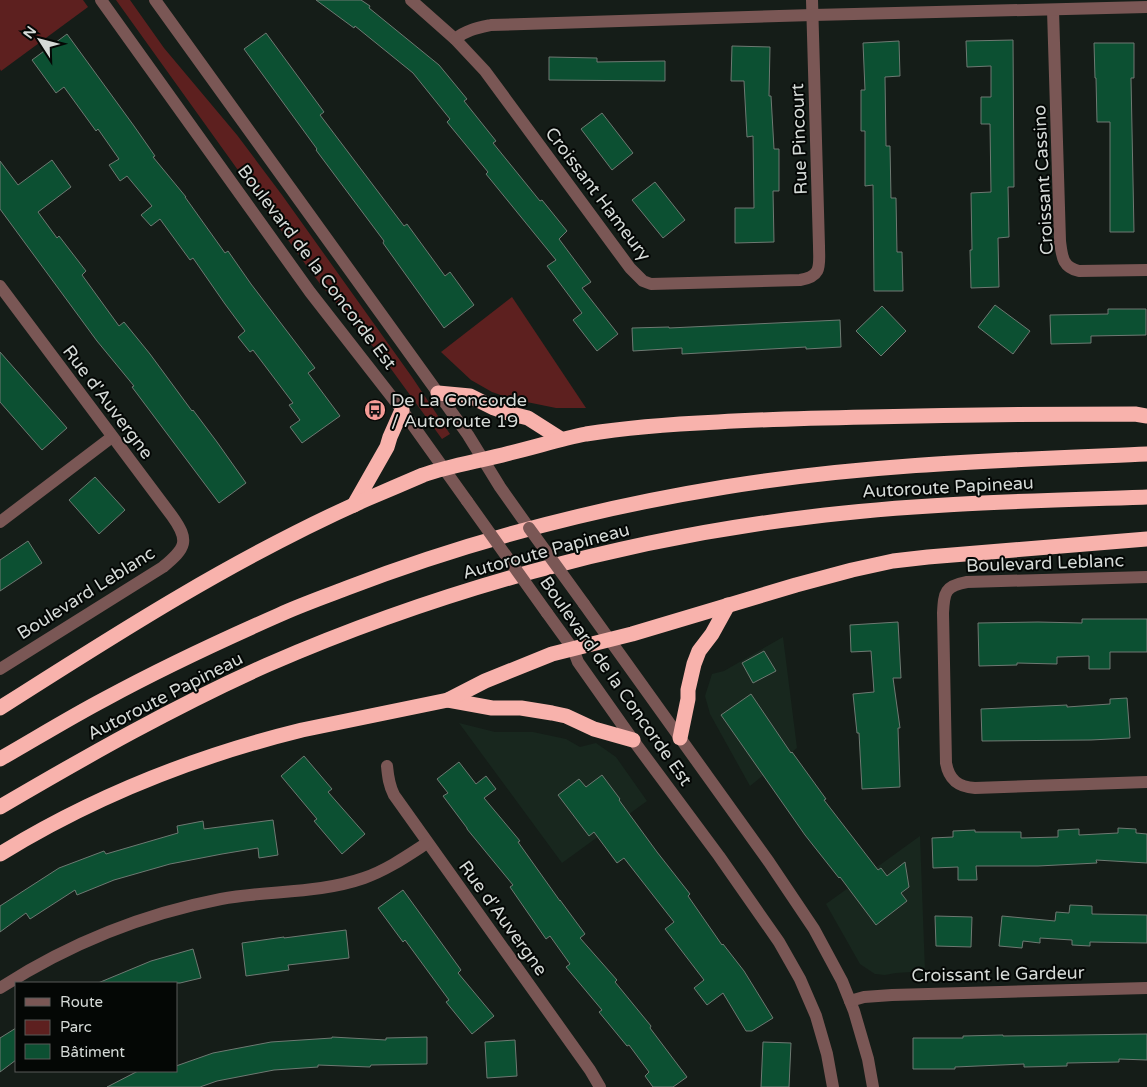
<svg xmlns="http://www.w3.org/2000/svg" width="1147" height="1087" viewBox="0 0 1147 1087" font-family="'Varela Round',sans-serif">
	<rect width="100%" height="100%" fill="#151d18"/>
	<g fill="#18271e">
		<path d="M783 637 797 748 750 786 710 714 705 696 712 674 724 671Z"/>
		<path d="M459 723 495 732H533L566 739 580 747 596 743 616 757 647 801 562 863Z"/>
		<path d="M920 836 925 971 896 973 885 975 875 974 860 964 826 904Z"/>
	</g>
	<g fill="#5d201f">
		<path d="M0 0H83L88 7 1 71 0 69Z"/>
		<path d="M116 0H130L164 48 237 135 282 195 412 377 450 434 442 439 386 362 321 285 306 265Z"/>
		<path d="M512 297 586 408H556L512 399 492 392 471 380 441 352Z"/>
	</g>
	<g fill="#0c5032" stroke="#6e7972">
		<path d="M316 0H361L370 6 369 8 439 65 467 99 464 101 496 141 493 143 540 201 542 200 567 231 559 239 591 282 582 288 618 334 597 351 573 320 582 313 547 266 556 260 486 174 488 172 447 122 450 119 413 73 355 26 354 28Z"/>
		<path d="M266 33 324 112 320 115 404 226 407 224 445 276 450 272 474 305 444 328 383 243 384 241 316 150 317 149 244 49Z"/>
		<path d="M67 34 134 126 155 156 153 157 186 197H185L225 253 228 251 251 284 315 368 308 373 340 416 302 443 290 427 300 420 289 405 293 403 253 350 250 352 238 337 245 331 225 304 193 258 190 260 160 219 151 226 141 215 152 206 127 176 120 181 109 165 119 159 98 129 96 131 64 87 56 93 32 60Z"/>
		<path d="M1013 40 1014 187H1008L1009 237 998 238 999 287 971 288 970 250H972L971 193 991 192 990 124H981V97H991V66L967 67 966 41Z"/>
		<path d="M899 41 900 76 885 77 886 146H890L891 198H896L897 252H902L903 291H874L873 185 865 186V131H861V90H865L863 43Z"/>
		<path d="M1094 43H1134V78H1131L1134 232H1110V122H1097L1096 78H1095Z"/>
		<path d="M732 46 770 47 769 96H771L774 149H779V191H773L774 242 735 243V208H754L753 136 747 137 744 81H731Z"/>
		<path d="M549 57 597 58V62L665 61V81L549 80Z"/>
		<path d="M602 113 633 153 612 170 581 129Z"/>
		<path d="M52 160 71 187 38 212 57 238 59 236 86 271 82 275 119 326 124 322 150 354 192 411 193 410 217 442 246 483 219 503 132 387 134 386 97 341 0 209V161L18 185Z"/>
		<path d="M655 182 685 220 663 238 632 200Z"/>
		<path d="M995 305 1030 331 1013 354 978 327Z"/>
		<path d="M882 306 906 331 881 356 856 331Z"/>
		<path d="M1108 309H1146V335L1091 336V343L1051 344 1050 315 1108 314Z"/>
		<path d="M840 320 841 347 806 349V347L682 354V348L633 351 632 328 669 327V328Z"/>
		<path d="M0 352 67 428 42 450 0 402Z"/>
		<path d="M95 477 125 510 99 534 69 500Z"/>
		<path d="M28 541 42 563 0 591V560Z"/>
		<path d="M1082 619H1147V652H1110V669H1089V656L1057 657V664L1017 663V665L979 666 978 623 1038 622 1082 623Z"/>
		<path d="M898 622 901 678H893L900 728H898L900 787 862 789 859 733H857L853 694 874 692 871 651 851 652 850 625Z"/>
		<path d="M764 651 776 671 753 683 742 663Z"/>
		<path d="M751 694 791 753 792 752 826 799 824 800 878 870 881 868 887 876 905 862 909 887 901 893 907 901 876 925 840 877 839 878 805 835 721 715Z"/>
		<path d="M1127 698 1130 738 1091 740 982 741 981 709 1067 705V707L1110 704V699Z"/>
		<path d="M304 756 332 789 328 792 365 834 342 854 314 821 317 819 281 776Z"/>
		<path d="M459 762 476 784 486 776 496 789 484 798 520 841 518 842 560 901V900L585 934 580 938 617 980 615 982 651 1026 650 1028 687 1077 673 1087H653L645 1076 649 1072 629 1045 627 1046 599 1012 602 1010 566 967 570 964 550 936 546 939 510 887 513 885 467 829V828L443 796 448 793 437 779Z"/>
		<path d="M602 775 620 799 619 800 657 852 690 894 688 896 722 945 723 944 744 971 773 1018 752 1031H746L723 993 707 1005 694 988 704 980 665 929 674 922 624 858 617 863 594 832 589 836 558 795 579 779 586 787Z"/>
		<path d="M273 820 278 855 259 858 258 848 222 854 170 864 114 880 77 895 75 890 30 919 26 913 0 932V906L59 868 104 851 106 854 178 833 177 826 203 821 204 829Z"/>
		<path d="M1118 828 1136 829V833L1147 834V863L1096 860 1097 863 1038 866H976L977 880H958V867L933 868 932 838 953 837V831L975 830V832H1021V838L1058 837V830L1079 829V835L1118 833Z"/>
		<path d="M403 890 461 970 458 973 494 1016 472 1034 446 1002 449 1000 405 940 403 942 378 908Z"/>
		<path d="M1070 905 1092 906V914L1147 915V943L1090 942V946L1072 945V940L1040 938V943L1023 941 1022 948 999 946 1002 916 1055 921 1056 912 1069 913Z"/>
		<path d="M935 916 972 917 971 947 936 946Z"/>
		<path d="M346 930 349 958 288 965 289 970 246 976 242 943 284 937V938Z"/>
		<path d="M193 949 201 978 180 983H98L151 961Z"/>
		<path d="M16 1028V1060L0 1072V1038Z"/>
		<path d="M1147 1034V1060L1119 1059V1062L1067 1063V1066L1024 1067V1064L955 1067V1069H913V1038H963V1036L1003 1035V1036Z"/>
		<path d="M332 1037 386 1040V1038L427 1037V1064L371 1065 370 1067 318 1065V1067L274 1070 217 1081 200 1087H107L138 1071H176V1066L213 1053 271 1042 332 1038Z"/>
		<path d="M515 1040 517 1076 487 1078 485 1042Z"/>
		<path d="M763 1042 791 1043 789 1087H761Z"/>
	</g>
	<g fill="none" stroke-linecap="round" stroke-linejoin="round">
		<g stroke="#7a5755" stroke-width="12">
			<path d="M101 0 310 292 402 410 467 501"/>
			<path d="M155 0 438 393 468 435 500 487 529 528"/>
			<path d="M411 0 455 39 485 71 630 268 643 281 651 284 800 280C823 276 819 265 819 246L812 0"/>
			<path d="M1053 10 1060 241C1062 256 1062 267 1079 271L1147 270"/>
			<path d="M455 39C466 30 477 28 491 25L813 15 1147 7"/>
			<path d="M0 286 172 516C190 541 186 548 163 567L0 669"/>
			<path d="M0 522 112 437"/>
			<path d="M1147 577 967 582C945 586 944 592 943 613L946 763C949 780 958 787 975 788L1147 782"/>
			<path d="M584 604 769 862 814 929 842 981 854 1011 868 1059 873 1087"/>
			<path d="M547 613 573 649 578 662 633 740 719 856 779 942 800 979 816 1016 827 1054 833 1087"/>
			<path d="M387 766C388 777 389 785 394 795L590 1070 600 1087"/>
			<path d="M0 988C67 945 143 914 221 899 269 890 318 894 364 878 387 870 407 856 427 843"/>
			<path d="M850 1001 864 997 892 995 1147 988"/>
		</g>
		<g stroke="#f8b2ac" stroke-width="15">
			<path d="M438 393 470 396 494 408 508 413 528 418 561 439"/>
			<path d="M354 505 387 447 390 437 402 410"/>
			<path d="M448 700 492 708H521L552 713 566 716 594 729 633 740"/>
			<path d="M0 708C119 632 238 556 367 499 386 491 404 483 423 475 451 465 481 461 510 453 536 447 560 439 586 434 630 427 674 424 718 422 769 419 819 418 869 417 958 415 1046 414 1135 414L1147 416"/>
			<path d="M680 738 688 699V690L694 664 699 651 712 634 728 605"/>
			<path d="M0 759C35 739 69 718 105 699 162 668 220 641 279 615 301 605 324 597 347 588 469 541 596 508 725 487 865 464 1006 460 1147 454"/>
			<path d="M0 807C87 756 175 706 267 665 437 591 624 539 809 517 921 503 1034 501 1147 497"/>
			<path d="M0 854C93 797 196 756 302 730L448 700 485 681 552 654 632 634 796 585 852 570 893 561 928 557 1147 539"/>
		</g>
		<g stroke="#7a5755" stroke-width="12">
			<path d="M467 501 547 613"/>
			<path d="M529 528 584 604"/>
		</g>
	</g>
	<defs>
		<g id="bus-disc" transform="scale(1.125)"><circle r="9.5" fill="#f59c96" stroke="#040705"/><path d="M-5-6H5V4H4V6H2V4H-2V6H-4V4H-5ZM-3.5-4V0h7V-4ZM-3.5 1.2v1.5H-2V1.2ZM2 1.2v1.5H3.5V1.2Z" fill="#111"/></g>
	</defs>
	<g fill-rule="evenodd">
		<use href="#bus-disc" x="375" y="410"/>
	</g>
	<g text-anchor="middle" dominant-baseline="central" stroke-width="4" stroke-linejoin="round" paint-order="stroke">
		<g font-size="18" fill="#d5dad7" stroke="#040705">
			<text transform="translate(799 139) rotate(-92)">Rue Pincourt</text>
			<text transform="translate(1043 180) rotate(-93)">Croissant Cassino</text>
			<text transform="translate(598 194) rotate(53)">Croissant Hameury</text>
			<text transform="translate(317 267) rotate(53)">Boulevard de la Concorde Est</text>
			<text transform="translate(108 402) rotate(53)">Rue d'Auvergne</text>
			<text transform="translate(948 487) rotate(-3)">Autoroute Papineau</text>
			<text transform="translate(546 551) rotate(-15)">Autoroute Papineau</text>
			<text transform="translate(1045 563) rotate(-2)">Boulevard Leblanc</text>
			<text transform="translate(86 593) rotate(-32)">Boulevard Leblanc</text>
			<text transform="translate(616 681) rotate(55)">Boulevard de la Concorde Est</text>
			<text transform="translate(165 696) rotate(-27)">Autoroute Papineau</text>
			<text transform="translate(503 918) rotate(54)">Rue d'Auvergne</text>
			<text transform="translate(998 974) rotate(-1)">Croissant le Gardeur</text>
		</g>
		<g font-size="18" fill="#d5dad7" stroke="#040705" text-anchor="start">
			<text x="391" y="400">De La Concorde<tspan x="391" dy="21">/ Autoroute 19</tspan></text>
		</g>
	</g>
	<rect x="15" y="982" width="162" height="90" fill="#040705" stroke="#585b59"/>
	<rect x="25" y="998" width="25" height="8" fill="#7a5755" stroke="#585b59"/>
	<text x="60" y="1007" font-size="15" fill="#d5dad7">Route</text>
	<rect x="25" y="1020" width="25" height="15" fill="#5d201f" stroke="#585b59"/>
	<text x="60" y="1032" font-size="15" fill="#d5dad7">Parc</text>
	<rect x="25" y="1044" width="25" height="15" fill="#0c5032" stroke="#585b59"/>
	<text x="60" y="1057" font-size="15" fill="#d5dad7">Bâtiment</text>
	<g transform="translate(40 40) rotate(306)" stroke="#040705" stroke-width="4" paint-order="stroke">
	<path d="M0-4L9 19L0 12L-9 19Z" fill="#d5dad7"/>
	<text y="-8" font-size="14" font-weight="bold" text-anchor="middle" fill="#d5dad7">N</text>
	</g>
</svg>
